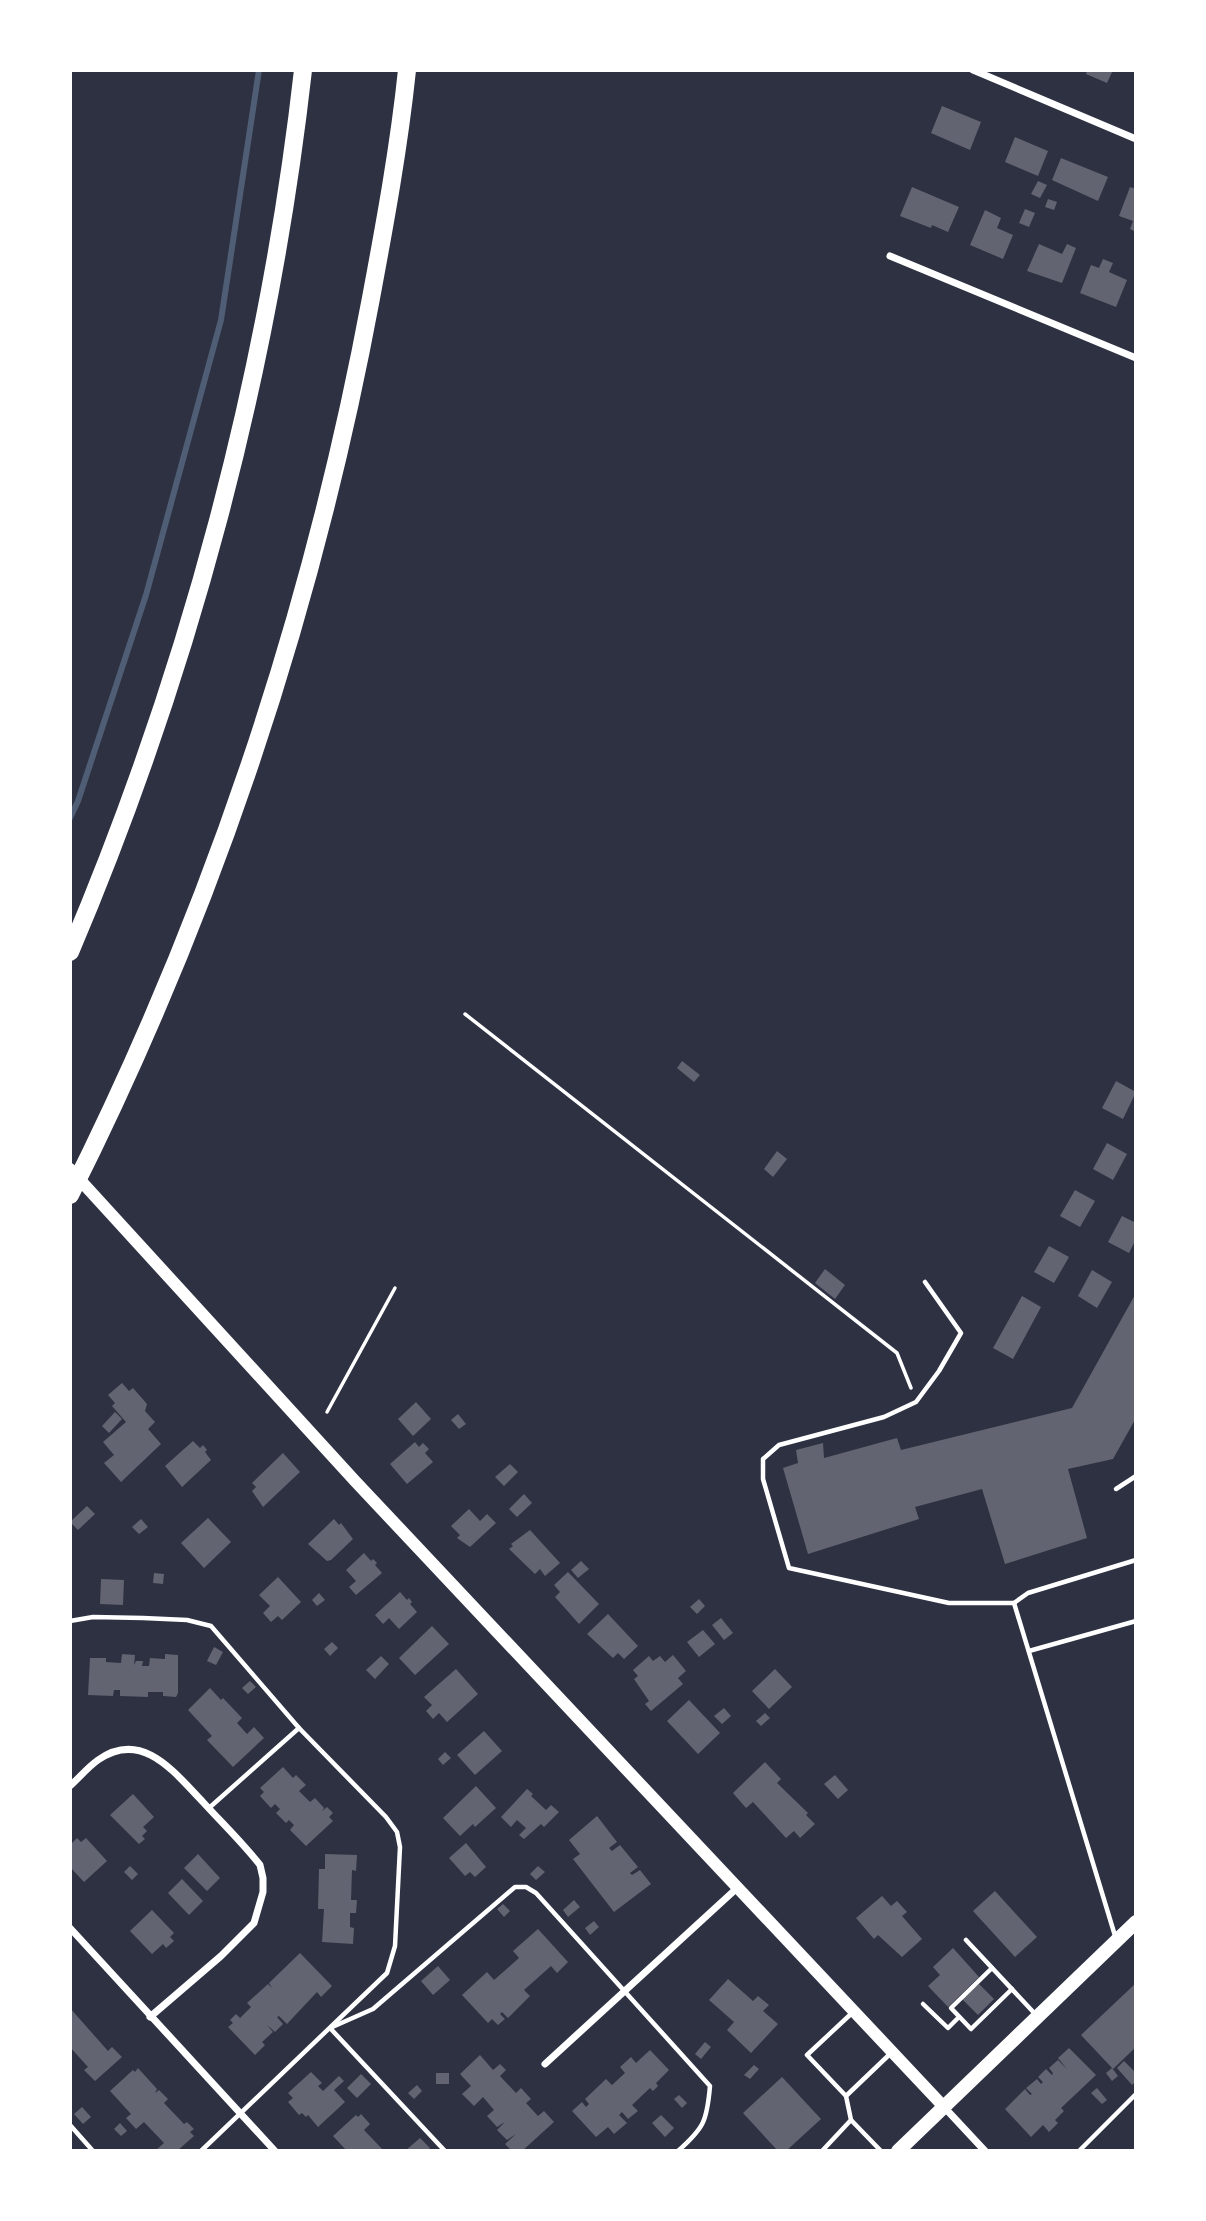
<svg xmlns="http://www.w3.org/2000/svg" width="1206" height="2221" viewBox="0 0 1206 2221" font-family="Quicksand,sans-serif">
	<rect width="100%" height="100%" fill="#2d3142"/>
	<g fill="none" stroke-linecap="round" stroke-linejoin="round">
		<path stroke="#4f5d75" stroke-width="6" d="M70 818 78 801 146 595 221 320 259 70"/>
	</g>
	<g fill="#626471">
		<path d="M1087 70H1113L1107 83 1086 74Z"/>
		<path d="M942 106 981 122 970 150 931 133Z"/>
		<path d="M1015 137 1048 151 1038 176 1005 162Z"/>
		<path d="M1061 158 1108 177 1098 201 1052 180Z"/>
		<path d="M1038 181 1047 185 1040 198 1031 194Z"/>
		<path d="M912 187 959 207 948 232 932 225 931 228 900 216Z"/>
		<path d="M1130 187 1136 189V232L1130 229 1133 221 1119 216Z"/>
		<path d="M1048 199 1057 202 1054 210 1045 207Z"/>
		<path d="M1025 209 1035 213 1029 227 1019 223Z"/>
		<path d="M985 210 1001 218 997 228 1013 235 1003 259 970 245Z"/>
		<path d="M1039 244 1062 254 1067 244 1076 248 1062 283 1027 271Z"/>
		<path d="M1103 259 1113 263 1109 272 1127 280 1116 307 1080 293 1091 265 1099 268Z"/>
		<path d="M682 1061 700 1075 694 1082 677 1068Z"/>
		<path d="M1116 1081 1136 1092 1123 1119 1102 1108Z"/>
		<path d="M1107 1143 1127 1154 1113 1180 1093 1169Z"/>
		<path d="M777 1151 787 1159 773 1177 764 1169Z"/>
		<path d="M1075 1190 1095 1201 1080 1227 1060 1216Z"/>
		<path d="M1122 1216 1136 1223V1239L1129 1253 1108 1242Z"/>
		<path d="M1049 1246 1069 1257 1054 1283 1034 1272Z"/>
		<path d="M825 1269 845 1285 835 1299 815 1283Z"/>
		<path d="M1092 1270 1112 1282 1097 1308 1078 1296Z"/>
		<path d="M1136 1293V1418L1113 1459 1068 1469 1087 1538 1005 1564 982 1489 915 1507 919 1519 808 1554 783 1468 798 1463 796 1450 823 1443 824 1458 897 1438 901 1450 1072 1408Z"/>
		<path d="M1022 1296 1041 1307 1013 1359 993 1348Z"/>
		<path d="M122 1383 129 1391 133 1388 147 1404 145 1411 155 1422 148 1429 161 1444 121 1482 104 1463 114 1455 103 1442 126 1422 112 1406 115 1403 108 1395Z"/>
		<path d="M416 1402 431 1419 413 1436 398 1419Z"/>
		<path d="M115 1412 122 1419 109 1433 102 1426Z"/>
		<path d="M458 1414 466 1424 459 1429 451 1420Z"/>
		<path d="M193 1441 200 1448 203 1445 207 1450 205 1452 211 1460 182 1487 165 1466Z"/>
		<path d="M415 1442 419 1447 423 1443 429 1449 425 1453 433 1462 407 1484 390 1464Z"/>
		<path d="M283 1453 300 1472 263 1507 252 1491 256 1487 252 1483Z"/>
		<path d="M510 1464 518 1472 504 1486 495 1477Z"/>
		<path d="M524 1494 532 1503 517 1517 509 1509Z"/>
		<path d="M87 1506 95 1514 78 1530 70 1522Z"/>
		<path d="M469 1509 480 1521 487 1514 496 1523 470 1547 457 1538 460 1535 451 1526Z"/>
		<path d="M208 1518 231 1542 204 1568 181 1543Z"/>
		<path d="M141 1519 148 1527 139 1534 132 1527Z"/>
		<path d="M334 1519 339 1525 341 1523 353 1539 331 1560 327 1561 308 1544Z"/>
		<path d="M530 1530 560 1563 545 1576 540 1569 535 1574 509 1549 513 1546 511 1544Z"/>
		<path d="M364 1553 371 1561 373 1559 377 1563 375 1565 382 1573 356 1595 349 1587 356 1581 346 1570Z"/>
		<path d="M581 1561 589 1569 578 1578 571 1570Z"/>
		<path d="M568 1572 599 1604 579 1624 555 1597 560 1592 554 1585Z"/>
		<path d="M154 1573 164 1574 163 1584 153 1583Z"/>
		<path d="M278 1577 301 1602 282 1620 278 1616 271 1622 263 1613 270 1606 259 1595Z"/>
		<path d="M101 1579 124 1580 123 1605 100 1604Z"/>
		<path d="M400 1592 407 1600 409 1598 412 1602 410 1604 417 1612 399 1629 389 1618 383 1624 375 1615Z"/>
		<path d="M319 1593 325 1600 317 1606 312 1600Z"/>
		<path d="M699 1599 705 1606 697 1614 690 1607Z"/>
		<path d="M608 1614 638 1646 624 1659 618 1653 613 1658 587 1634Z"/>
		<path d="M721 1618 733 1633 724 1640 712 1625Z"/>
		<path d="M432 1626 449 1644 415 1675 399 1658Z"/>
		<path d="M703 1630 715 1644 699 1657 687 1642Z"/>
		<path d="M332 1642 338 1648 330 1656 324 1649Z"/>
		<path d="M214 1647 223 1652 216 1665 207 1661Z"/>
		<path d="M122 1654 135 1655 134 1665 136 1661H143L142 1666H149L150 1658 165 1659V1654L178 1655V1693L176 1697 163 1696V1692H148V1697L120 1696V1690H114L113 1696 88 1695 90 1658H106V1662L121 1663Z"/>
		<path d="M673 1655 686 1671 678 1678 683 1684 651 1711 645 1704 649 1701 634 1679 638 1676 633 1670 649 1656 653 1661 660 1656 665 1662Z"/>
		<path d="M381 1656 389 1664 375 1679 366 1670Z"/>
		<path d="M456 1669 478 1694 447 1722 439 1713 433 1719 426 1711 432 1705 424 1697Z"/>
		<path d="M775 1669 792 1687 769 1709 752 1691Z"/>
		<path d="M250 1681 256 1687 248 1694 242 1688Z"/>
		<path d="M210 1688 221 1700 223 1698 242 1718 237 1723 247 1734 254 1727 264 1738 233 1767 207 1740 212 1736 188 1710Z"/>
		<path d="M689 1700 720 1733 698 1754 667 1721Z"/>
		<path d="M724 1708 731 1716 722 1724 714 1716Z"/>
		<path d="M765 1713 770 1718 761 1726 756 1721Z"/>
		<path d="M484 1731 502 1751 475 1775 457 1755Z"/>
		<path d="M445 1752 451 1758 443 1765 438 1759Z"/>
		<path d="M765 1762 781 1779 777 1783 808 1813 806 1815 815 1824 800 1838 794 1831 786 1838 753 1802 746 1808 733 1793Z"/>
		<path d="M283 1767 293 1778 296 1775 306 1785 299 1791 310 1802 315 1798 324 1808 322 1811 327 1807 333 1813 329 1817 333 1821 306 1846 290 1830 294 1825 289 1820 286 1823 276 1813 280 1809 275 1804 271 1808 260 1796 264 1792 260 1788Z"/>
		<path d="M835 1775 848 1790 838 1799 824 1784Z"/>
		<path d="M476 1786 496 1808 475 1827 473 1824 460 1836 443 1818Z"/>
		<path d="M527 1789 533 1794 531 1796 546 1810 551 1805 559 1812 544 1827 541 1824 524 1839 519 1835 526 1828 517 1820 511 1827 501 1817Z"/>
		<path d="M133 1794 154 1817 143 1827 147 1831 142 1836 145 1839 139 1844 110 1815Z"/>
		<path d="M597 1816 617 1842 609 1848 612 1851 620 1845 638 1867 630 1873 632 1875 640 1870 651 1884 614 1912 573 1859 580 1854 569 1840Z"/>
		<path d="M77 1838 81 1842 86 1838 107 1861 84 1882 70 1867V1845Z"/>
		<path d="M466 1843 486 1867 475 1877 470 1872 465 1876 449 1858Z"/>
		<path d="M198 1854 220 1878 207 1891 184 1868Z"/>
		<path d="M325 1854 357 1855 356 1871 352 1870 351 1900H357L356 1913H350V1927L354 1928 353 1944 322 1942 324 1909H318L319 1869H325Z"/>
		<path d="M130 1866 138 1874 132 1880 124 1872Z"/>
		<path d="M538 1866 545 1872 536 1880 530 1874Z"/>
		<path d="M182 1879 203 1901 189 1915 168 1893Z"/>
		<path d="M995 1891 1037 1937 1015 1957 973 1911Z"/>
		<path d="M882 1896 891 1906 897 1901 907 1912 902 1916 922 1939 902 1957 878 1935 874 1939 856 1918Z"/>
		<path d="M574 1900 580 1907 568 1917 563 1910Z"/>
		<path d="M503 1904 510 1911 504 1917 497 1909Z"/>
		<path d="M152 1910 174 1933 170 1937 174 1941 166 1948 163 1944 152 1954 130 1931Z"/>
		<path d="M594 1921 599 1927 590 1935 585 1928Z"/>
		<path d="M538 1929 568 1962 557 1973 551 1966 524 1990 530 1996 508 2018 502 2012 500 2014 505 2019 498 2025 492 2019 488 2023 462 1995 487 1972 494 1980 519 1958 513 1951Z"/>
		<path d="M953 1948 979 1977 948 2007 928 1986 940 1975 933 1967Z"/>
		<path d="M300 1953 332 1986 321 1997 317 1992 287 2024 279 2016 277 2017 283 2024 275 2032 267 2025 273 2032 262 2042 265 2045 255 2055 228 2027 233 2023 230 2020 236 2014 240 2018 251 2007 247 2003 268 1984 272 1988 269 1983Z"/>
		<path d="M438 1966 450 1980 433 1995 421 1981Z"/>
		<path d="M728 1979 753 2001 758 1996 769 2005 763 2011 778 2024 751 2053 727 2030 734 2022 709 2000Z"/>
		<path d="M1136 1983V2047L1113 2069 1081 2035Z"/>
		<path d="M979 1984 994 1999 978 2015 962 1999Z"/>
		<path d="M70 2008 108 2051 112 2047 122 2057 95 2081 84 2070 88 2067 70 2047Z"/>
		<path d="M705 2042 711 2047 701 2059 695 2054Z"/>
		<path d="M1069 2048 1096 2075 1061 2108 1064 2111 1055 2120 1058 2123 1049 2132 1043 2125 1031 2137 1005 2109 1025 2089 1030 2095 1032 2094 1026 2088 1037 2079 1041 2084 1043 2082 1038 2077 1046 2069 1052 2075 1053 2073 1049 2068 1058 2060 1067 2069 1058 2058Z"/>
		<path d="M650 2050 669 2070 656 2083 658 2086 653 2091 650 2088 632 2105 638 2111 628 2119 622 2112 619 2115 627 2123 614 2134 608 2127 596 2137 572 2111 582 2102 586 2107 589 2104 585 2099 606 2079 612 2085 625 2073 620 2067 631 2057 636 2063Z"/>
		<path d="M480 2055 493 2070 500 2064 506 2070 500 2076 516 2093 521 2088 531 2099 526 2103 538 2116 544 2111 554 2122 522 2151H512L505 2144 516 2134 507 2140 497 2130 505 2122 497 2127 487 2116 494 2110 483 2097 474 2106 462 2094 471 2086 460 2074Z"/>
		<path d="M1124 2061 1136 2073V2081L1132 2085 1117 2068Z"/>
		<path d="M754 2065 759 2069 750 2079 744 2075Z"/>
		<path d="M138 2068 157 2089 155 2093 159 2090 168 2099 164 2103 184 2124 187 2122 194 2129 190 2132 194 2136 177 2151H155L164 2143 144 2122 136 2129 126 2118 131 2114 110 2091 133 2070 135 2072Z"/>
		<path d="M1112 2068 1118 2076 1112 2081 1106 2073Z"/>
		<path d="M311 2072 322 2083 318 2086 323 2091 339 2076 344 2081 334 2090 345 2102 318 2127 308 2115 306 2117 302 2113 299 2115 288 2102 293 2098 288 2093Z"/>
		<rect x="436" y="2073" width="13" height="11"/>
		<path d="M361 2074 371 2084 357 2098 347 2088Z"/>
		<path d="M782 2077 821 2119 786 2151H778L743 2113Z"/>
		<path d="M417 2085 422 2091 414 2099 408 2093Z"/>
		<path d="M1097 2088 1107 2100 1102 2104 1091 2093Z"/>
		<path d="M679 2095 687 2103 682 2108 674 2099Z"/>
		<path d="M82 2107 91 2117 83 2124 74 2114Z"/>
		<path d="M361 2114 370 2124 364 2130 384 2151H347L333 2136 356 2115 358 2117Z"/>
		<path d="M661 2115 674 2128 665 2137 652 2123Z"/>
		<path d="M120 2123 127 2131 121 2136 114 2129Z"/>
		<path d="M420 2138 430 2148 427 2151H405Z"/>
	</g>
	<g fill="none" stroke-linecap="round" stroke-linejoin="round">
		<g stroke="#fff" stroke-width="3.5">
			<path d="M465 1014 897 1353 911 1388"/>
			<path d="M327 1412 395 1288"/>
		</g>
		<g stroke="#fff" stroke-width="4.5">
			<path d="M925 1282 961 1333 939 1371 916 1402 884 1417 779 1445 763 1459V1479L789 1568 949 1603H1014L1028 1593 1136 1560"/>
			<path d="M1116 1489 1136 1476"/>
			<path d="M1014 1603 1116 1939"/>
			<path d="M70 1621 93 1617 143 1618 187 1620 211 1626 299 1728 386 1817 397 1832 400 1847 395 1946 387 1973 201 2151"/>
			<path d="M1029 1651 1136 1621"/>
			<path d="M209 1808 299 1728"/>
			<path d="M966 1940 1037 2016"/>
			<path d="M992 1968 951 2008 971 2029 1012 1989"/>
			<path d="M923 2004 948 2028 959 2017"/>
			<path d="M846 2096 891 2053"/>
			<path d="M851 2120 881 2151"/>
			<path d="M70 2125 93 2151"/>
			<path d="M445 2151 330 2028 373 2009 515 1887H526L536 1893 710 2086C707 2121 704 2128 678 2151"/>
			<path d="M822 2151 851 2120 846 2096 807 2055 852 2013"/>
			<path d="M1079 2151 1136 2094"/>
		</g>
		<g stroke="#fff" stroke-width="7">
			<path d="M973 70 1136 139"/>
			<path d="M890 256 1136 358"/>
			<path d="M70 1786C79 1778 88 1767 98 1760 142 1729 174 1772 202 1801 221 1822 242 1842 260 1865L263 1878V1892L254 1923 221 1956 150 2017"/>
			<path d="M70 1928 275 2151"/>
			<path d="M545 2064 736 1889"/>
			<path d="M944 2107 985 2151"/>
		</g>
		<path stroke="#fff" stroke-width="12" d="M70 1169 355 1481 944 2107"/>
		<path stroke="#fff" stroke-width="14" d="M898 2151 1136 1922"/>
		<g stroke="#fff" stroke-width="18">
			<path d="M70 952C189 672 269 372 303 70"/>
			<path d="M70 1195C212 912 313 610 371 298 385 223 399 147 407 70"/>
		</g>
	</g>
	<rect width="1206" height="2221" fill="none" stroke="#ffffff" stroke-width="144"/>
</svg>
